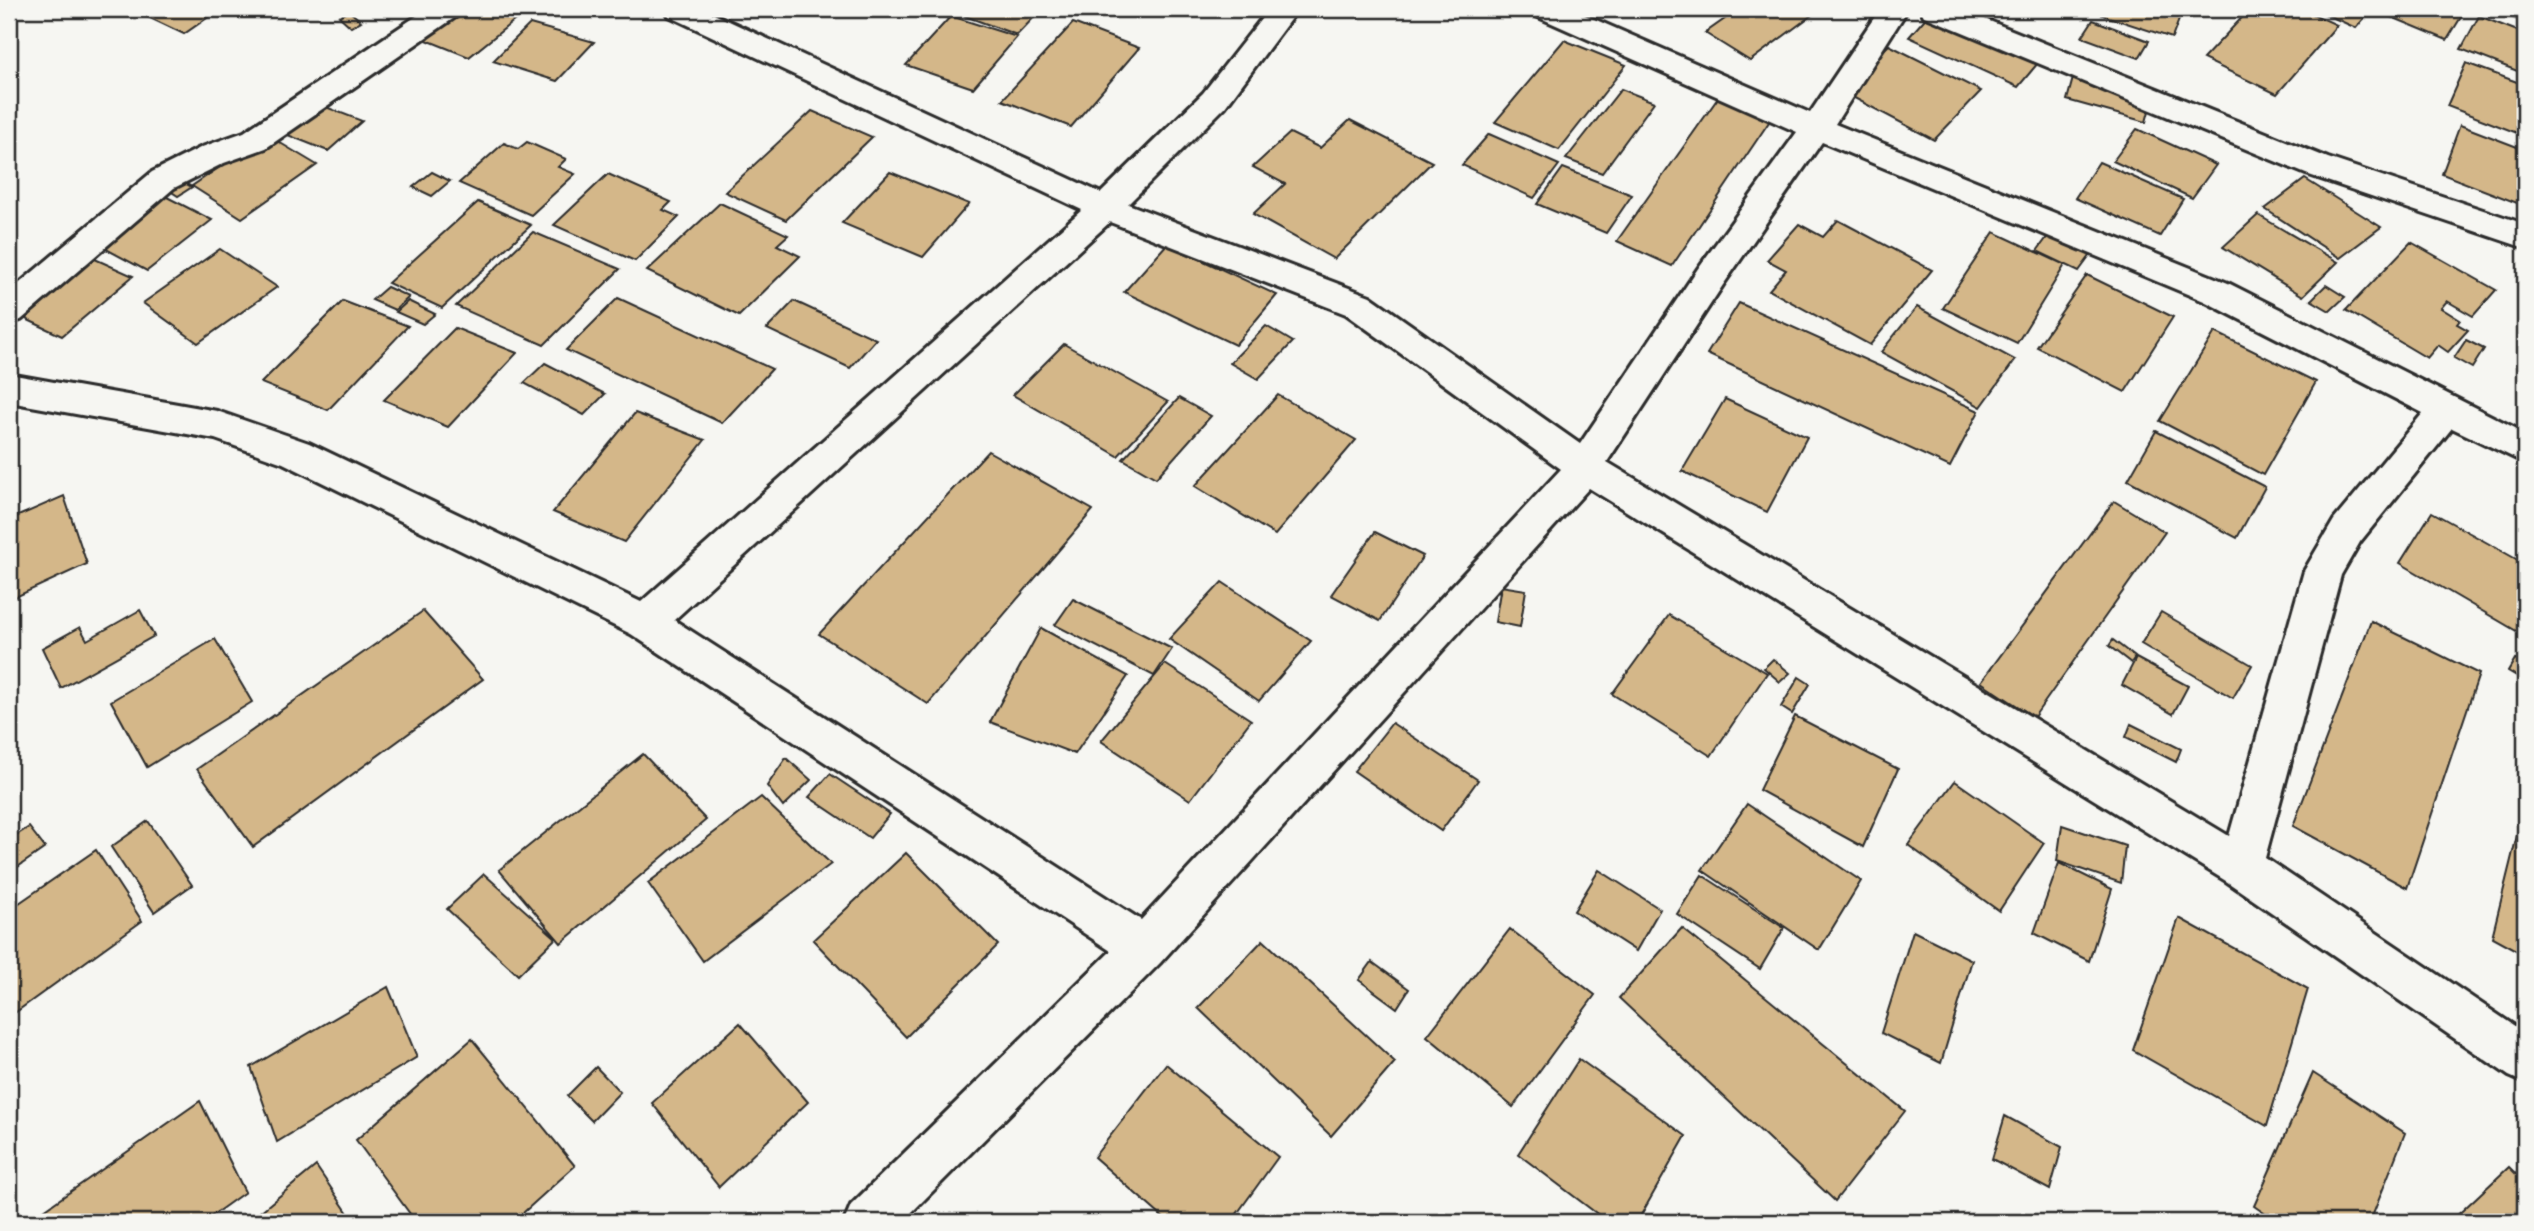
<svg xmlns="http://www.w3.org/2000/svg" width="2534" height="1231" viewBox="0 0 2534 1231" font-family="'Architects Daughter',sans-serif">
	<rect width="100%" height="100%" fill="#f6f6f2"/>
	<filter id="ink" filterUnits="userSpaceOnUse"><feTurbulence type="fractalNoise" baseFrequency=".0143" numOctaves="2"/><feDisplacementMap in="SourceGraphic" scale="14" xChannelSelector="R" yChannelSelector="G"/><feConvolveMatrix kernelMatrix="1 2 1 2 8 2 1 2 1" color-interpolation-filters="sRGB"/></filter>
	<g filter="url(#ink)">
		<g fill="#d4b789" stroke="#2b2b2b" stroke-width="2">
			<path d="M131 9H220L184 34Z"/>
			<path d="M462 9H488L515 20 469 57 424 39Z"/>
			<path d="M972 9H1042L1017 35 965 16Z"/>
			<path d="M1739 9H1820L1750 61 1705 33Z"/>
			<path d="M2105 9H2183L2172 38 2102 15Z"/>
			<path d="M2250 9H2302L2337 25 2277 94 2203 59Z"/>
			<path d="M2314 9H2354L2367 15 2356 28Z"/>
			<path d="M2385 9H2466L2447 40 2382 13Z"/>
			<path d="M349 11 361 21 351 27 339 16Z"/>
			<path d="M1929 14 2038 63 2018 87 1909 37Z"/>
			<path d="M951 16 1017 37 973 88 906 65Z"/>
			<path d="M2479 16 2525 34V74L2461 49Z"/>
			<path d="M2093 20 2149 41 2139 58 2082 37Z"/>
			<path d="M1073 23 1139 48 1071 127 1002 100Z"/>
			<path d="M530 24 594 42 557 81 493 61Z"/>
			<path d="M1564 40 1626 65 1559 150 1495 122Z"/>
			<path d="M1889 45 1981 91 1934 140 1841 91Z"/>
			<path d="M2466 63 2525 85V136L2447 106Z"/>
			<path d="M2073 78 2152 100 2146 122 2067 100Z"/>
			<path d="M1621 89 1654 102 1602 173 1566 159Z"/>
			<path d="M300 97 362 121 328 151 265 126Z"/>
			<path d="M1718 98 1771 119 1672 266 1617 241Z"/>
			<path d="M812 111 872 137 786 220 725 192Z"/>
			<path d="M1350 120 1432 162 1334 259 1253 214 1285 184 1253 167 1290 133 1320 148Z"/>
			<path d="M2460 125 2525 150V206L2442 174Z"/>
			<path d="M2137 129 2216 165 2192 198 2113 161Z"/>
			<path d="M1489 134 1559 165 1534 198 1462 165Z"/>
			<path d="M267 135 317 165 242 218 192 186Z"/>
			<path d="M527 142 566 159 558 167 575 174 531 215 459 183 504 143 518 149Z"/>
			<path d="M2099 162 2183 199 2160 236 2075 198Z"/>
			<path d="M1563 168 1632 195 1606 233 1537 204Z"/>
			<path d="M432 172 450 181 432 196 413 187Z"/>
			<path d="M890 172 969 204 923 257 842 223Z"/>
			<path d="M608 174 671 202 663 210 679 217 635 261 554 225Z"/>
			<path d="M177 179 192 187 178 196 164 187Z"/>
			<path d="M2305 179 2381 227 2340 258 2265 209Z"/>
			<path d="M159 193 212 220 147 271 93 242Z"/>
			<path d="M478 202 531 225 442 308 388 283Z"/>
			<path d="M720 203 788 235 777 245 800 256 739 316 647 271Z"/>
			<path d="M2258 215 2338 262 2303 296 2223 247Z"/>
			<path d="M1838 220 1932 270 1870 345 1769 290 1786 270 1767 260 1799 224 1823 237Z"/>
			<path d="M533 232 620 269 544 345 456 306Z"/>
			<path d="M1994 232 2065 265 2017 343 1943 308Z"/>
			<path d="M2051 232 2093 252 2079 271 2037 251Z"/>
			<path d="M2411 242 2496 290 2473 316 2447 301 2441 308 2460 320 2457 324 2468 330 2448 352 2438 345 2427 358 2346 310Z"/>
			<path d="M1167 244 1277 295 1235 345 1124 292Z"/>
			<path d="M220 249 277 287 198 343 143 303Z"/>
			<path d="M77 251 133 276 62 336 9 311V306Z"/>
			<path d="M2087 275 2173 317 2125 392 2037 347Z"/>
			<path d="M2326 285 2345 297 2330 311 2311 300Z"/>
			<path d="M387 287 409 297 395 310 372 300Z"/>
			<path d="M618 298 772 369 722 423 566 350Z"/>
			<path d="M343 301 408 326 328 410 261 383Z"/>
			<path d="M408 301 435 314 423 324 396 312Z"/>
			<path d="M794 301 876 339 850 368 767 329Z"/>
			<path d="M1739 303 1979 411 1950 467 1707 354Z"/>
			<path d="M1917 307 2015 360 1981 407 1881 352Z"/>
			<path d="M1266 326 1293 342 1258 379 1230 363Z"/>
			<path d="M455 328 517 353 448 427 384 400Z"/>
			<path d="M2215 332 2316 382 2263 475 2160 421Z"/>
			<path d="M2466 340 2484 349 2472 368 2454 358Z"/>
			<path d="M1064 344 1168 402 1118 456 1013 395Z"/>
			<path d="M545 363 605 394 584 415 524 383Z"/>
			<path d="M1278 395 1356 440 1275 535 1195 486Z"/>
			<path d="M1179 398 1211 416 1156 478 1123 459Z"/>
			<path d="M1725 399 1807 437 1767 512 1682 471Z"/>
			<path d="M635 413 705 440 624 542 553 512Z"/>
			<path d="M2156 431 2265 487 2237 538 2128 480Z"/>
			<path d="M988 451 1093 510 928 704 819 634Z"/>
			<path d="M64 496 87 564 9 600V520Z"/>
			<path d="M2114 501 2165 532 2034 717 1981 682Z"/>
			<path d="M2432 512 2525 564V636L2400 563Z"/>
			<path d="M1375 532 1423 556 1380 621 1331 595Z"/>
			<path d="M1222 582 1311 641 1259 701 1169 639Z"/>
			<path d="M1501 586 1526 590 1520 627 1495 622Z"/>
			<path d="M1073 599 1172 649 1154 676 1055 625Z"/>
			<path d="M140 610 154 636 61 688 42 648 80 627 87 640Z"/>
			<path d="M423 611 483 679 253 847 197 769Z"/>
			<path d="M2161 612 2252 665 2233 698 2141 644Z"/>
			<path d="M1669 615 1767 673 1711 756 1612 694Z"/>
			<path d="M2371 621 2479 674 2407 888 2293 826Z"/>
			<path d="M1041 628 1128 676 1075 754 990 722Z"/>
			<path d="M215 639 252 702 147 767 111 701Z"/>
			<path d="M2113 640 2135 657 2131 663 2109 646Z"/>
			<path d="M2136 658 2188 686 2173 714 2122 685Z"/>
			<path d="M1773 659 1790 673 1780 682 1764 668Z"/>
			<path d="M2515 659 2525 666V681L2508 671Z"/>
			<path d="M1165 664 1251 720 1190 800 1101 741Z"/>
			<path d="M1799 677 1810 684 1792 714 1781 707Z"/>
			<path d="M1795 716 1898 769 1863 847 1759 790Z"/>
			<path d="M1392 723 1478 780 1441 831 1354 771Z"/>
			<path d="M2131 724 2181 749 2176 762 2126 737Z"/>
			<path d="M643 754 706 820 561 943 499 870Z"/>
			<path d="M786 758 811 780 783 807 767 786Z"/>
			<path d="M830 774 890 814 870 838 809 797Z"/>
			<path d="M1955 781 2044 843 1999 911 1908 845Z"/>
			<path d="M761 797 831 864 703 961 648 883Z"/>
			<path d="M2525 803V955L2492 937Z"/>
			<path d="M1747 804 1861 881 1819 950 1702 870Z"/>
			<path d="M148 821 192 885 154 912 111 847Z"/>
			<path d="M2062 825 2125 846 2121 883 2057 861Z"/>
			<path d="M29 827 45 848 9 873V840Z"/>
			<path d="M96 850 142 921 9 1017V910Z"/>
			<path d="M906 853 998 945 906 1037 813 940Z"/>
			<path d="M2059 863 2112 889 2089 961 2034 933Z"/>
			<path d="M1599 870 1660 909 1636 951 1574 911Z"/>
			<path d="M484 874 556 938 518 975 447 909Z"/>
			<path d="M1702 875 1784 928 1760 969 1677 914Z"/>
			<path d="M2179 918 2308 989 2267 1126 2133 1050Z"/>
			<path d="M1682 928 1905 1111 1835 1201 1619 998Z"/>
			<path d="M1510 929 1595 995 1513 1107 1427 1036Z"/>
			<path d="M1913 931 1972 960 1941 1063 1881 1033Z"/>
			<path d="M1263 940 1395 1062 1331 1136 1198 1008Z"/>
			<path d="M1372 962 1409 989 1397 1008 1359 980Z"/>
			<path d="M388 987 417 1057 277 1142 251 1067Z"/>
			<path d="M740 1023 808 1102 719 1187 652 1103Z"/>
			<path d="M472 1039 575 1166 513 1222H416L356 1140Z"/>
			<path d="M1579 1059 1686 1136 1637 1222H1608L1518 1154Z"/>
			<path d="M1166 1064 1278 1157 1231 1222H1168L1094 1157Z"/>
			<path d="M596 1067 620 1092 592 1121 567 1096Z"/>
			<path d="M2313 1073 2405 1133 2370 1222H2277L2254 1206Z"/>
			<path d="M200 1101 245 1192 203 1222H27Z"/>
			<path d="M2005 1116 2062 1147 2050 1190 1992 1159Z"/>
			<path d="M316 1166 354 1222H248Z"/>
			<path d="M2509 1167 2525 1183V1222H2450Z"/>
		</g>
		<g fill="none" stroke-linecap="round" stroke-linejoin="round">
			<g stroke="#2b2b2b" stroke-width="6">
				<g id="minor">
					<path d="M427 9H461L457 16 266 148 224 163 174 188 21 320 9 324V292L152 172 202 147 244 132Z"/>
					<path d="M665 9H703L1101 193 1203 93 1269 9H1298L1225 107 1128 204 1370 296 1580 444 1699 267 1797 132 1536 16 1532 9H1571L1810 113 1880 9H1908L1835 124 2228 283 2525 433V463L2452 428 2360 542 2341 575 2265 858 2525 1033V1083L2509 1076 2226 881 1589 488 1160 963 902 1222H844L851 1205 1111 951 631 634 283 463 215 439 9 402V374L217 411 309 443 641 602 1082 210 669 16ZM1822 142 2204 301 2423 413 2334 520 2304 571 2229 836 1607 462 1723 285ZM1110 222 1346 314 1561 469 1141 920 674 620Z"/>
					<path d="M1920 9H1960L2328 158 2525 224V248L2306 174 1924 16Z"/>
					<path d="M2509 9H2525V19L2513 16Z"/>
				</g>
			</g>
			<use href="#minor" fill="#f6f6f2" fill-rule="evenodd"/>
		</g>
	</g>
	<rect width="2534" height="1231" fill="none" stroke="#f6f6f2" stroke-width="35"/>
	<rect x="18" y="18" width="2499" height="1196" fill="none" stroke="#2b2b2b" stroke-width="2.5" filter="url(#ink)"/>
</svg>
